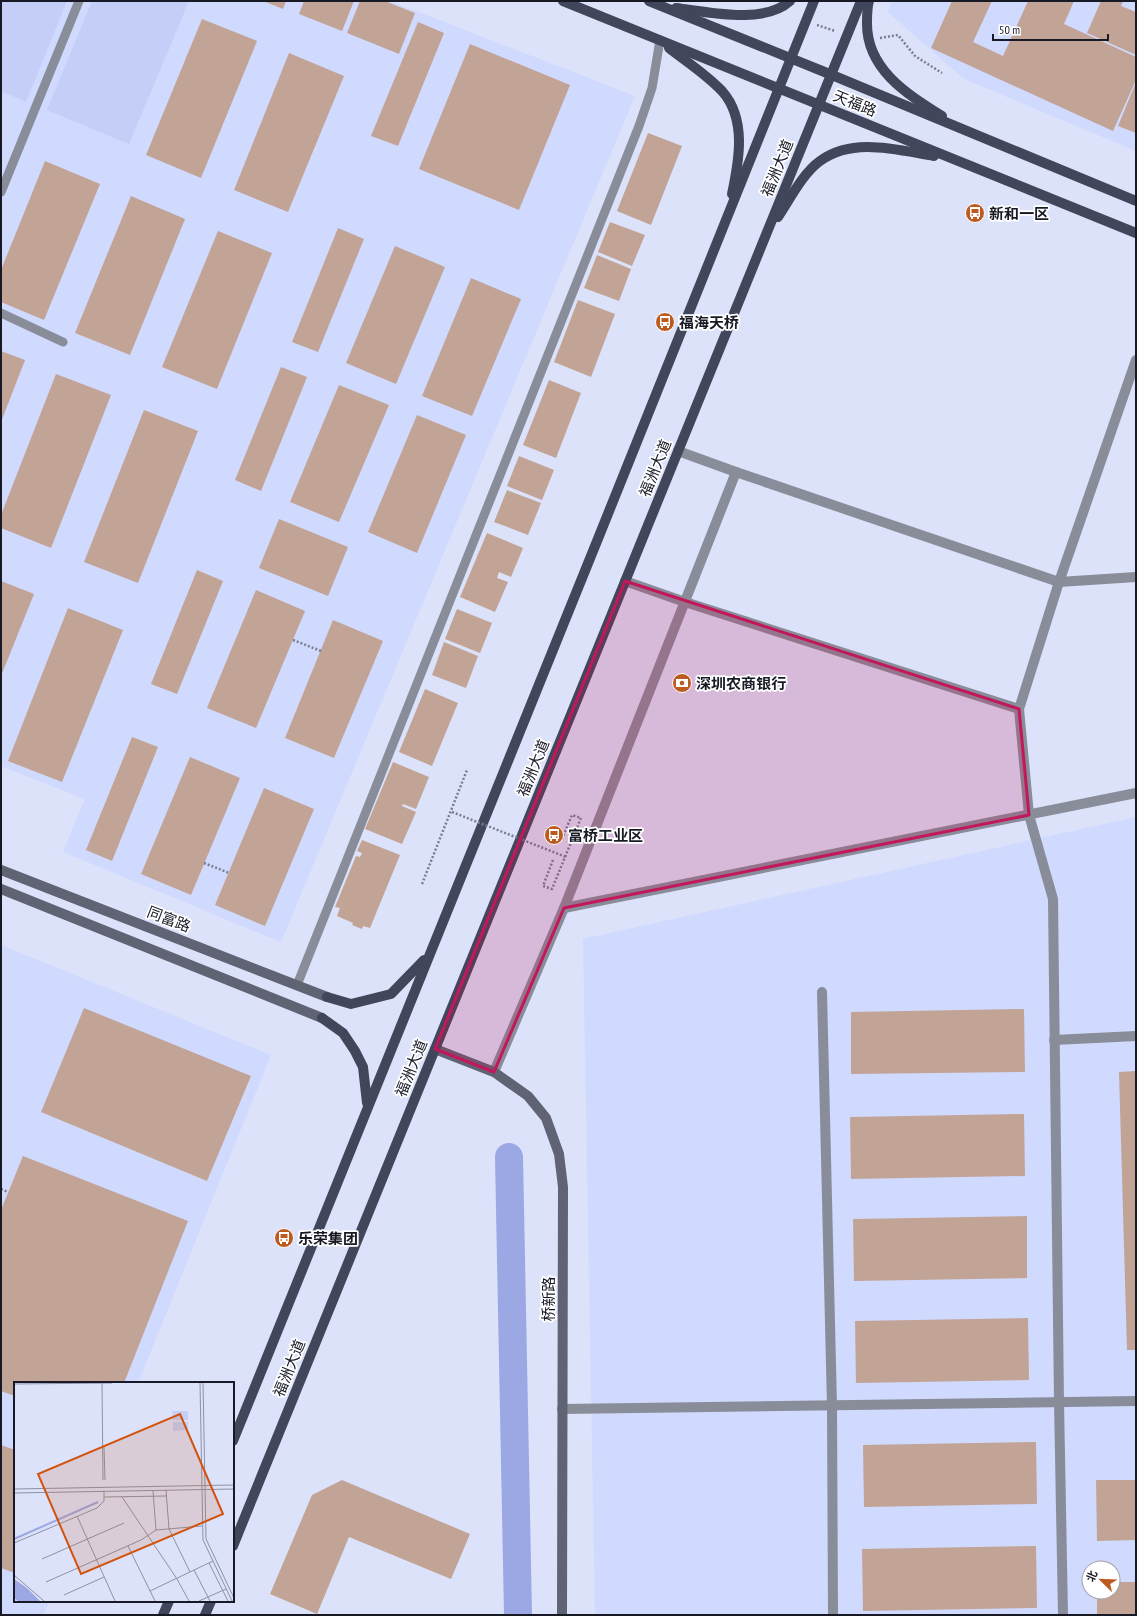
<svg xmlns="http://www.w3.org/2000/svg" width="1137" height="1616" viewBox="0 0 1137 1616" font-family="'PT Sans Narrow','Noto Sans SC',sans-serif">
	<rect width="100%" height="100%" fill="#dce2fa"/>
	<g fill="#d0d9fe" fill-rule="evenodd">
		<path d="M1 1H390L635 96 281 942 63 852 85 799 1 766Z"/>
		<path d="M892 1H1136V151L964 79 888 12Z"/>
		<path d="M1136 817V1615H595L583 939ZM1089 1568H1113V1592H1089Z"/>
		<path d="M1 945 271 1055 138 1383H15V1601H49L44 1615H1Z"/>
	</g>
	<g fill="#c4cef6">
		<path d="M1 1H67L26 102 1 91Z"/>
		<path d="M92 1H189L129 144 47 110Z"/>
	</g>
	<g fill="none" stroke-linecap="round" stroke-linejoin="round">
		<path stroke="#9ba8e3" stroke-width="28" d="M509 1157 518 1615"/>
	</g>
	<g fill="#c2a496">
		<path d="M263 1H286L283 9Z"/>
		<path d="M304 1H354L342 31 299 14Z"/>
		<path d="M360 1H385L415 13 399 54 347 33Z"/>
		<path d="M952 1H992L973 42 1003 56 1028 1H1074L1064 24 1136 57V80L1113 131 931 48Z"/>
		<path d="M1101 1H1123L1121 6 1136 12V55L1087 33Z"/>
		<path d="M202 19 257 41 201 178 146 155Z"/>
		<path d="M418 22 444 33 398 146 371 136Z"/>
		<path d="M470 44 570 85 519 210 419 169Z"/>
		<path d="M289 53 344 76 288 212 234 190Z"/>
		<path d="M1136 82V133L1118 126Z"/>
		<path d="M648 133 682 146 651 225 617 211Z"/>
		<path d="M45 161 100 184 44 320 1 302V270Z"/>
		<path d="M131 196 185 219 130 355 75 333Z"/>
		<path d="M610 222 645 235 632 266 598 252Z"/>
		<path d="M338 228 364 239 318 352 292 342Z"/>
		<path d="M218 231 272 253 217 389 162 367Z"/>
		<path d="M395 246 445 267 396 384 346 363Z"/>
		<path d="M597 255 631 269 619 301 584 288Z"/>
		<path d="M471 278 521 299 472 416 422 396Z"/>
		<path d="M578 300 615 314 591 377 554 362Z"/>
		<path d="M1 351 25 360 1 422Z"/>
		<path d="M281 367 307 377 261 491 235 480Z"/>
		<path d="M56 374 111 395 51 548 1 528V515Z"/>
		<path d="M549 380 581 393 556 458 523 445Z"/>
		<path d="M339 385 389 405 339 522 290 502Z"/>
		<path d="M144 410 198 431 138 583 84 562Z"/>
		<path d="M417 415 466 435 417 553 368 532Z"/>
		<path d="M519 456 554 470 542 500 507 486Z"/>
		<path d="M507 490 541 503 528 535 494 522Z"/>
		<path d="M279 519 348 547 328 596 259 568Z"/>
		<path d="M487 533 523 548 511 577 499 572 497 578 508 582 495 612 460 597Z"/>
		<path d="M197 570 223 581 177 694 151 684Z"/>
		<path d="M1 581 34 594 1 676Z"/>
		<path d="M256 590 305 611 256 728 207 708Z"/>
		<path d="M68 608 123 630 62 782 8 761Z"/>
		<path d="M457 609 492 623 480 653 445 639Z"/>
		<path d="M333 620 383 641 334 758 285 738Z"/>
		<path d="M444 642 478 656 466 688 432 675Z"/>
		<path d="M425 689 458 703 432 766 399 752Z"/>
		<path d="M132 737 158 747 112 861 86 850Z"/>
		<path d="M190 757 240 778 191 895 141 874Z"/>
		<path d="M393 762 429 777 416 809 403 804 402 806 416 812 402 844 365 829Z"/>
		<path d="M264 788 314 809 265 926 215 905Z"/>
		<path d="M362 840 400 855 370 928 363 926 362 929 352 925 353 923 337 916 340 908 335 907 356 856 360 857 362 853 357 851Z"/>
		<path d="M84 1008 251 1076 207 1181 41 1112Z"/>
		<path d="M1024 1009 1025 1072 851 1074V1012Z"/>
		<path d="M1136 1071V1350H1127L1119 1072Z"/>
		<path d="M1024 1114 1025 1176 851 1179 850 1117Z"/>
		<path d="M23 1156 188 1221 124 1383H15V1396L1 1391V1210Z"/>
		<path d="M1027 1216V1278L854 1281 853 1219Z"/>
		<path d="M1028 1318 1029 1380 856 1383 855 1321Z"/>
		<path d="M1036 1442 1037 1504 864 1507 863 1445Z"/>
		<path d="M1 1445 15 1450V1573L1 1568Z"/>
		<path d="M342 1480 470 1534 451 1579 349 1537 317 1614 270 1594 312 1495Z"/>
		<path d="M1096 1480H1136V1540L1097 1541Z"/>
		<path d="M1036 1546 1037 1608 863 1611 862 1549Z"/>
		<path d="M1113 1582H1136V1615H1097V1592H1113Z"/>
	</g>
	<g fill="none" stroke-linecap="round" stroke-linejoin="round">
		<g stroke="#797d8f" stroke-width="2.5" stroke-dasharray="2 2" stroke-linecap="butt">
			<path d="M817 25 835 31"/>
			<path d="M880 38 898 35 915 56 942 73"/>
			<path d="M293 640 321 651"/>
			<path d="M553 860 543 886 552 889 581 818 572 815 561 841"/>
			<path d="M204 863 229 873"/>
			<path d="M422 884 467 770"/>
			<path d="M1 1189 8 1192"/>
		</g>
		<g stroke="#898c99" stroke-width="9">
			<path d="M1 192 79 1"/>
			<path d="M1 313 63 342"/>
			<path d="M297 985 639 126 652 88 660 40"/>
		</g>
		<g stroke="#898c99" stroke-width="10">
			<path d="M678 451 736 472 1059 582 1136 577"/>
			<path d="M625 581 685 602 1019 709"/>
			<path d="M564 908 1136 793"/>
			<path d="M822 992 832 1406 833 1615"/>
			<path d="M1054 1040 1136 1036"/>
			<path d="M494 1072 564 908 736 472"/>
			<path d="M562 1409 1136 1401"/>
			<path d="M1063 1615 1059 1402 1053 899 1029 815 1019 709 1059 582 1136 360"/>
		</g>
		<g stroke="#5f6374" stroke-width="10">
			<path d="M1 870 327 997"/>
			<path d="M1 889 322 1018"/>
			<path d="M435 1049 494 1072 528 1096 546 1118 559 1154 563 1187 562 1615"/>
		</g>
		<g stroke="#41465b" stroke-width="10">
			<path d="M563 1 1136 233"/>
			<path d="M649 1 832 75 1136 201"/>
			<path d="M869 1C867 8 867 15 867 22 866 69 907 94 942 116"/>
			<path d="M676 8C709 12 763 25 790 1"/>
			<path d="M669 48C687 62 707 75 722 91 747 119 739 161 732 194"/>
			<path d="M778 217C790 199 803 173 820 161 853 137 897 150 934 156"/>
			<path d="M327 997 351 1004 391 994 424 960"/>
			<path d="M322 1018 343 1033 355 1051 363 1067 367 1103"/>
			<path d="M233 1441C425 961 623 482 814 1"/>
			<path d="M233 1546 861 1"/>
			<path d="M163 1615 169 1601"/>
			<path d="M205 1615 211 1601"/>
		</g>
		<path stroke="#797d8f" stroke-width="2.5" stroke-dasharray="2 2" stroke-linecap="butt" d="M452 812 566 857"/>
	</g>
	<path fill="#c2185b" fill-opacity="0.2" stroke="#c2185b" stroke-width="3" stroke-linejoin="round" d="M625 581 1019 709 1029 815 564 908 494 1072 435 1049Z"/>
	<defs>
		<g id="bus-disc" transform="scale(1)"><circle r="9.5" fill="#bc5a1f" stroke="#fff"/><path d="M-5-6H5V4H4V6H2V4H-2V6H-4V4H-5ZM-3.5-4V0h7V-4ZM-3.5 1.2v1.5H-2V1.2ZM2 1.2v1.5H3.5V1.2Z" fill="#fff"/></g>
		<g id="bank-disc" transform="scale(1)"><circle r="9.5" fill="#bc5a1f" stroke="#fff"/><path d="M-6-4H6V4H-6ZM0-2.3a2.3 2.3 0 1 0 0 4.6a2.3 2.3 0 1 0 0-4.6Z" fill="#fff"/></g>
	</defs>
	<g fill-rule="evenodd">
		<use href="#bus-disc" x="975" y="213"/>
		<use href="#bus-disc" x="665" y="322"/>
		<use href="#bank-disc" x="682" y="683"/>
		<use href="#bus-disc" x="554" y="835"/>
		<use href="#bus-disc" x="284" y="1238"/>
	</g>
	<g text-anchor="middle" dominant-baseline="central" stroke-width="3.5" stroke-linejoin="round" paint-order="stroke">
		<g font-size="15" fill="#171924" stroke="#fff">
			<text transform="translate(855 103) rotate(22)">天福路</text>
			<text transform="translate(777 168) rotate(-68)">福洲大道</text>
			<text transform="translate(655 468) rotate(-68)">福洲大道</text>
			<text transform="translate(533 768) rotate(-68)">福洲大道</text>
			<text transform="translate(169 919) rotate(21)">同富路</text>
			<text transform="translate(411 1068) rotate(-68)">福洲大道</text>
			<text transform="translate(548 1299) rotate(-90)">桥新路</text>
			<text transform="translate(289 1368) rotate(-68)">福洲大道</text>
		</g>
		<g font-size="15" font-weight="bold" fill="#171924" stroke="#fff" text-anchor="start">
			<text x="989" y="213">新和一区</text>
			<text x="679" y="322">福海天桥</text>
			<text x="696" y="683">深圳农商银行</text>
			<text x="568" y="835">富桥工业区</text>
			<text x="298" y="1238">乐荣集团</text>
		</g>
	</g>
	<g transform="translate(14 1382)">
		<rect width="220" height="220" fill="#dce2fa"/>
		<path d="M158 29H174V38H159ZM159 40H174V48L159 49Z" fill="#c4cef6"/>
		<path d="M0 197 13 206 26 219H4L0 216Z" fill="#9ba8e3"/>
		<path fill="none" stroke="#9ba8e3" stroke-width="2" d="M0 157 84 120"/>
		<path fill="none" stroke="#8d92a4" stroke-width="1" d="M88 1 89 98M186 1 189 158 218 219M189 1 192 157 220 216M0 2 98 1M90 65 91 98M0 107 220 103M152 108 155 147 176 190M139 109 142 148M0 111 220 107M90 115 152 114M108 115 163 197 175 219M63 134 101 219M0 161 83 126 90 119V109M114 164 141 219M28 177 110 141M195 181 214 219M180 188 196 219M0 193 30 219M32 200 127 158 142 148 188 144M136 209 199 179M50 213 90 195M185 219 212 207"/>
		<path fill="#d3530e" fill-opacity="0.15" stroke="#d3530e" stroke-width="2" d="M166 32 209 132 67 192 24 92Z"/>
		<rect width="220" height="220" fill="none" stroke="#171924" stroke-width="2"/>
	</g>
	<rect width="1137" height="1616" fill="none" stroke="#171924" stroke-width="4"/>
	<g transform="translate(1101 1580) rotate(293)"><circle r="19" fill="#ffffff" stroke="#a2a3a7"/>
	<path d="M0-3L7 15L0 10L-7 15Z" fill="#bc5a1f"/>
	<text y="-6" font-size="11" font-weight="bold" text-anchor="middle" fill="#171924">北</text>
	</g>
	<path d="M993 34v6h115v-6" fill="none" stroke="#171924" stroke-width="2"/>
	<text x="999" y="34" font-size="12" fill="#171924" stroke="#ffffff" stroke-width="3" paint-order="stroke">50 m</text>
</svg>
